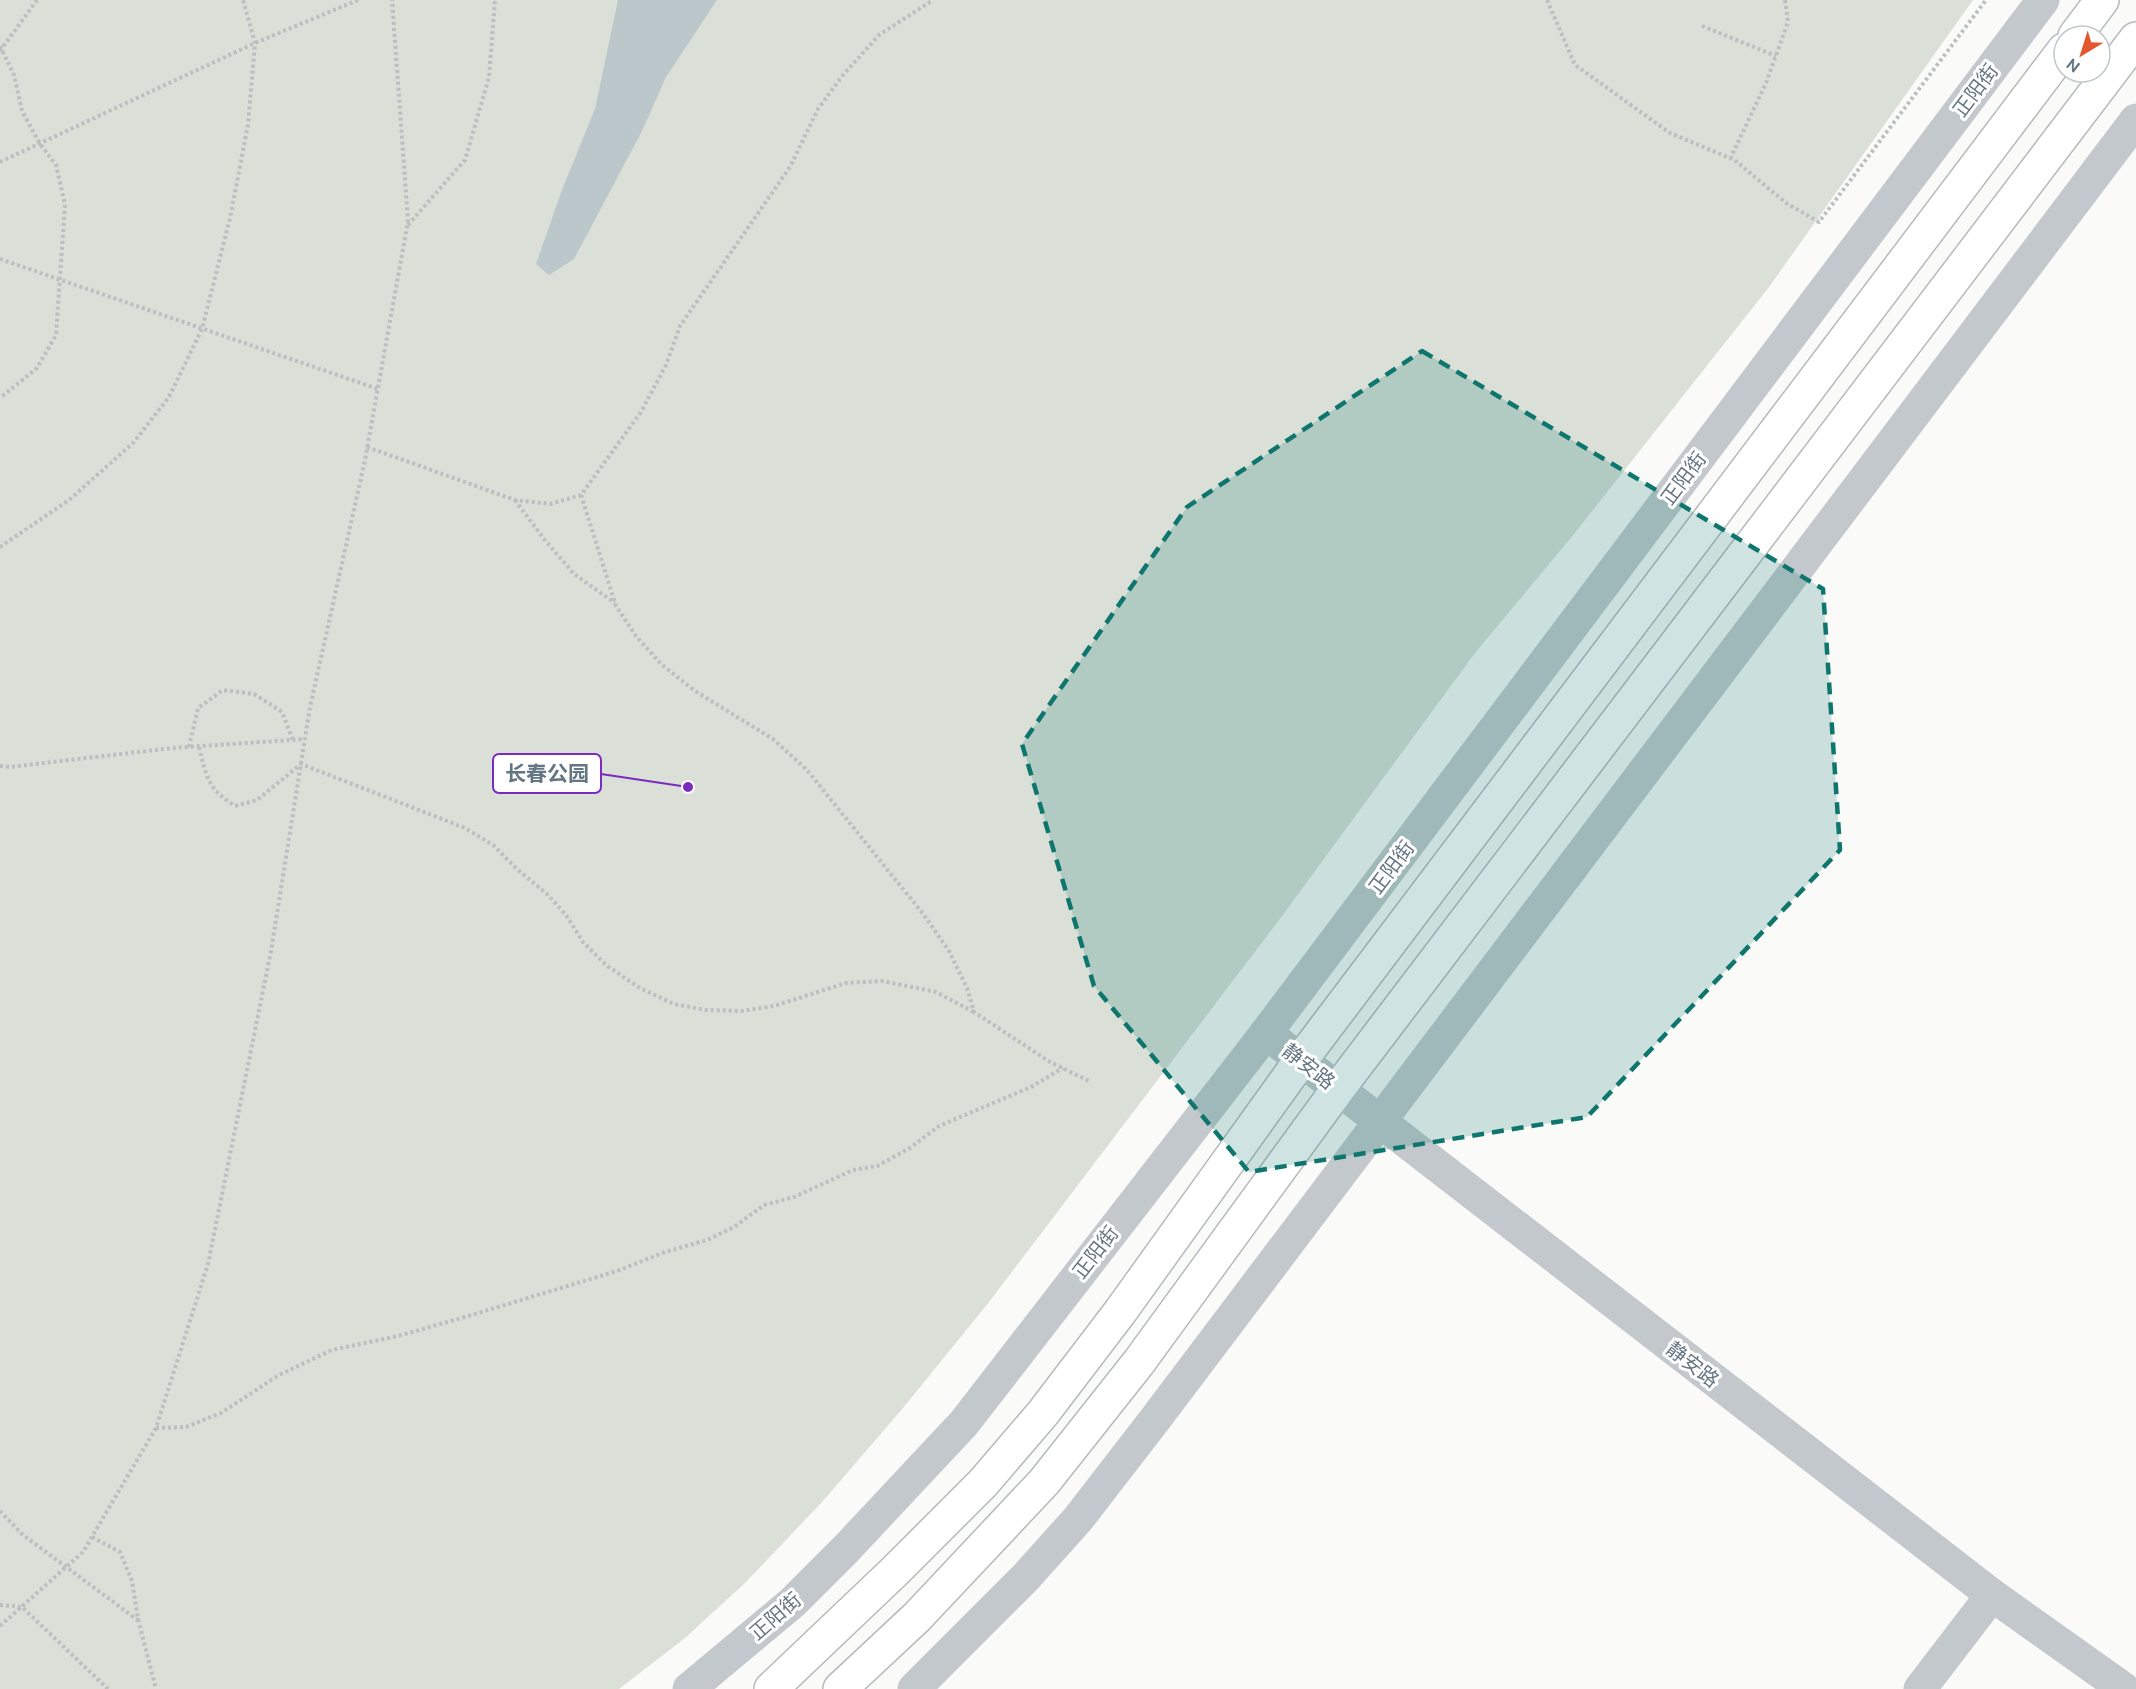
<svg xmlns="http://www.w3.org/2000/svg" width="2136" height="1689" viewBox="0 0 2136 1689" font-family="Ubuntu,'Noto Sans SC',sans-serif">
	<rect width="100%" height="100%" fill="#fafaf8"/>
	<path fill="#dadfd7" d="M0 0H1973L1769 287 1574 534 1475 653 1279 920 989 1302 903 1408 822 1502 746 1582 685 1638 619 1689H0Z"/>
	<path fill="#bbc7cb" d="M618 0H717L666 77 642 131 574 259 549 275 536 264 562 190 595 109Z"/>
	<g fill="none" stroke-linecap="round" stroke-linejoin="round">
		<g stroke="#b5babe" stroke-width="36">
			<g id="major">
				<path d="M2075 36 2102 0"/>
				<path d="M771 1689 895 1571 983 1483 1043 1413 1120 1312 1301 1060 2064 50"/>
				<path d="M840 1689 917 1617 1044 1482 1139 1362 1338 1089 2136 39"/>
			</g>
		</g>
		<g stroke="#bbbfc2" stroke-width="4" stroke-dasharray="3 3" stroke-linecap="butt">
			<path d="M1547 0 1575 65 1670 133 1732 159"/>
			<path d="M1785 0 1788 22 1766 83 1731 157 1786 203 1819 222 1986 0"/>
			<path d="M1702 26 1776 56"/>
			<path d="M0 46 14 75 22 111 40 144 56 165 65 205 56 335 37 368 0 398"/>
			<path d="M0 51 37 0"/>
			<path d="M0 162 255 43 358 0"/>
			<path d="M408 225 465 160 489 77 495 0"/>
			<path d="M0 259 378 389"/>
			<path d="M367 447 515 500 550 504 581 495 641 412 666 365 680 326 790 167 818 109 843 75 879 35 933 0"/>
			<path d="M581 495 616 606 636 636 661 664 695 691 773 739 807 770 924 915 949 951 967 988 974 1012 1050 1062 1091 1082"/>
			<path d="M515 500 544 539 574 574 615 603"/>
			<path d="M0 547 69 500 134 442 169 397 202 329 230 218 248 125 255 43 243 0"/>
			<path d="M189 747 198 708 223 690 254 694 282 712 293 740"/>
			<path d="M199 747C207 778 207 788 235 806L257 800 301 764 465 828 493 845 518 870 547 894 566 915 583 942 606 965 638 987 674 1004 706 1010 742 1011 774 1006 846 983 882 981 936 992 974 1012"/>
			<path d="M0 766 10 767 172 748 305 739"/>
			<path d="M156 1428 186 1427 221 1413 279 1375 332 1350 398 1336 465 1317 617 1271 665 1252 707 1240 734 1227 764 1205 794 1197 853 1170 877 1166 910 1148 939 1126 1031 1087 1063 1068"/>
			<path d="M0 1511 23 1535 139 1621"/>
			<path d="M92 1537 120 1552 132 1581 138 1619 156 1689"/>
			<path d="M0 1605 22 1607 108 1689"/>
			<path d="M0 1626 83 1552 156 1428 208 1264 271 951 310 707 365 460 408 221 392 0"/>
		</g>
		<g stroke="#c3c8cc" stroke-width="33">
			<path d="M1266 1033 1992 1595 2124 1689"/>
			<path d="M689 1689 793 1602 846 1549 964 1423 1266 1033 2043 0"/>
			<path d="M914 1689 1025 1578 1078 1519 1156 1418 2136 120"/>
			<path d="M1920 1689 1992 1595"/>
		</g>
		<use href="#major" stroke="#fff" stroke-width="33"/>
	</g>
	<path fill="#0f766e" fill-opacity="0.2" stroke="#0f766e" stroke-width="4.5" stroke-dasharray="12 8" stroke-linejoin="round" d="M1422 351 1823 589 1840 850 1587 1117 1249 1172 1094 986 1022 744 1187 507Z"/>
	<g text-anchor="middle" dominant-baseline="central" stroke-width="6" stroke-linejoin="round" paint-order="stroke">
		<g font-size="20" fill="#657683" stroke="#fff">
			<text transform="translate(1975 90) rotate(-53)">正阳街</text>
			<text transform="translate(1683 478) rotate(-53)">正阳街</text>
			<text transform="translate(1391 867) rotate(-53)">正阳街</text>
			<text transform="translate(1309 1066) rotate(38)">静安路</text>
			<text transform="translate(1095 1252) rotate(-52)">正阳街</text>
			<text transform="translate(1693 1364) rotate(38)">静安路</text>
			<text transform="translate(775 1616) rotate(-41)">正阳街</text>
		</g>
	</g>
	<path fill="none" stroke="#7b2cbf" stroke-width="2" d="M688 787L601 774"/>
	<circle fill="#7b2cbf" stroke="#fff" stroke-width="2" cx="688" cy="787" r="6"/>
	<rect fill="#fff" stroke="#7b2cbf" stroke-width="2" x="493" y="754" width="108" height="39" rx="6"/>
	<g font-size="21" text-anchor="middle" font-weight="bold" fill="#657683">
		<text x="547" y="781">长春公园</text>
	</g>
	<g transform="translate(2082 54) rotate(218)"><circle r="28" fill="#ffffff" stroke="#c1c8cd" stroke-width="1.5"/>
	<path d="M0-4.5L10 22L0 15L-10 22Z" fill="#e4572e"/>
	<text y="-9" font-size="16" font-weight="bold" text-anchor="middle" fill="#657683">N</text>
	</g>
</svg>
